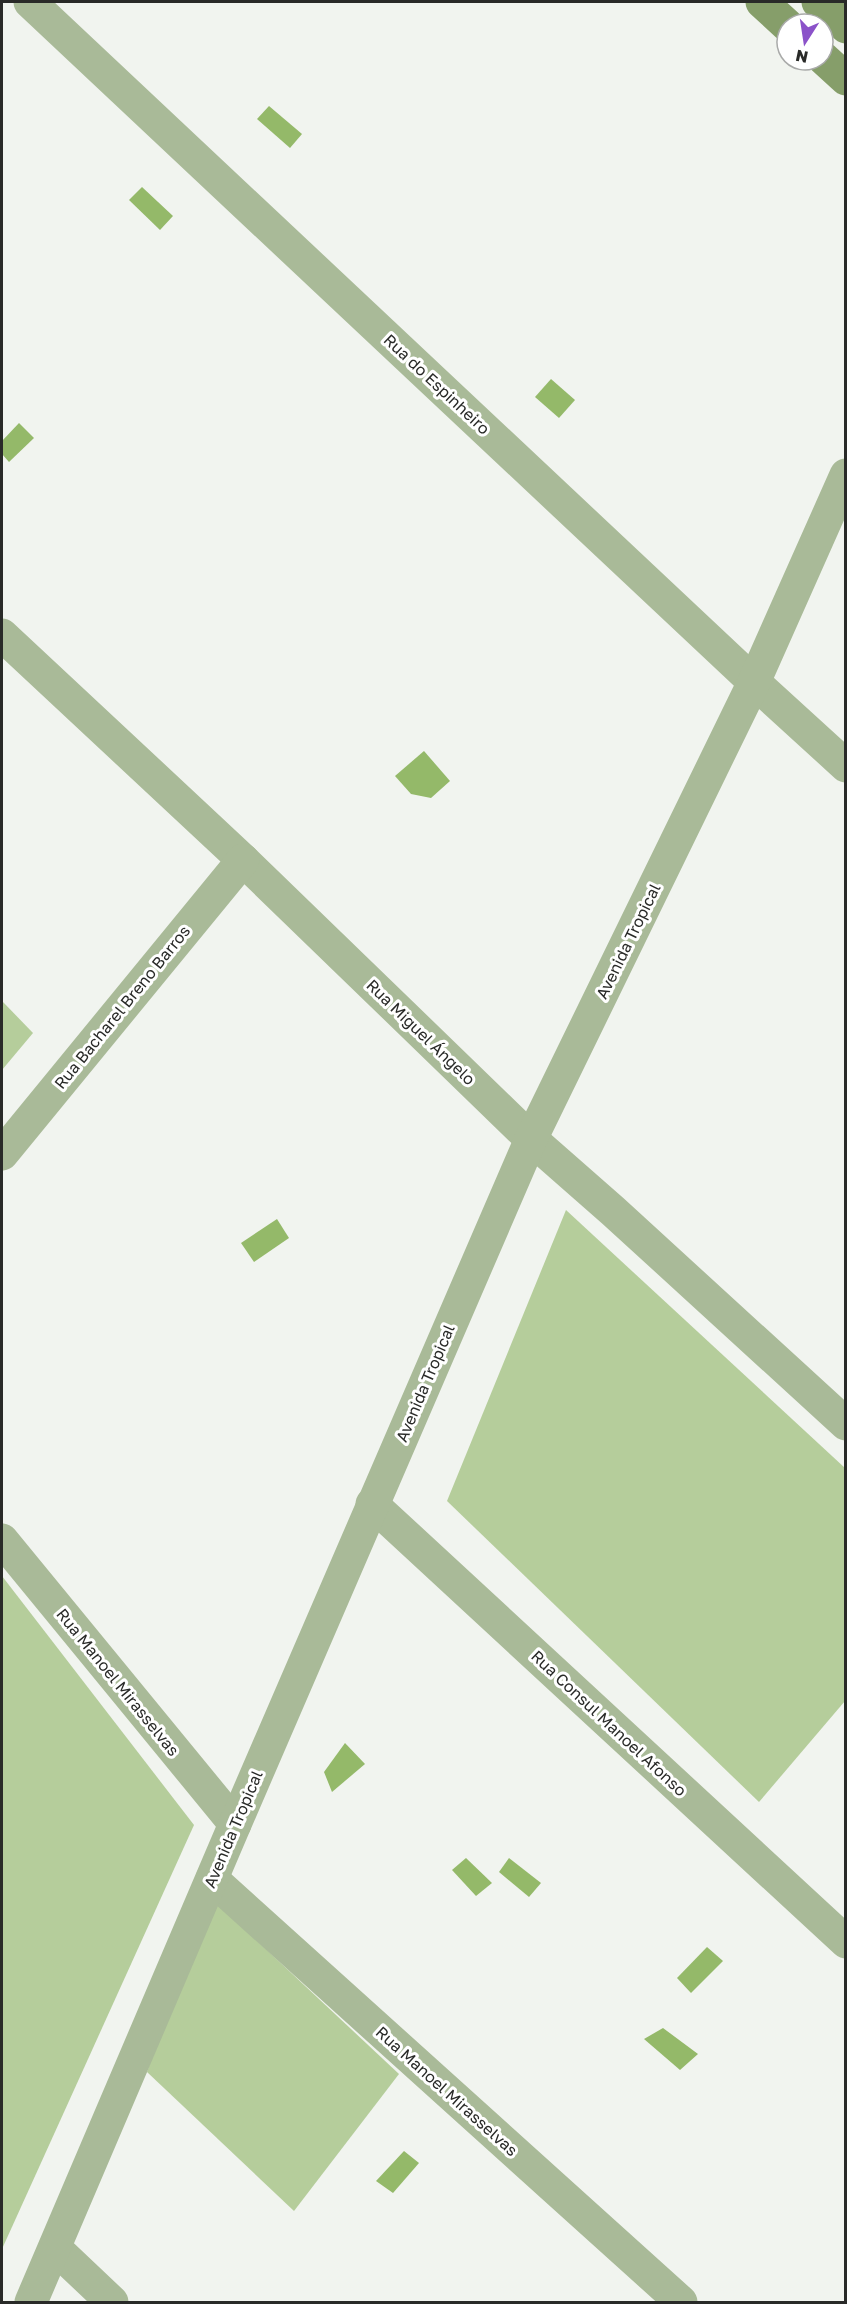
<svg xmlns="http://www.w3.org/2000/svg" width="847" height="2304" viewBox="0 0 847 2304" font-family="'Golos Text',sans-serif">
	<rect width="100%" height="100%" fill="#f1f4ef"/>
	<g fill="#b5cd9b">
		<path d="M2 1001 33 1033 2 1070Z"/>
		<path d="M566 1210 845 1468V1701L759 1802 447 1501Z"/>
		<path d="M2 1576 194 1825 2 2249Z"/>
		<path d="M208 1895 399 2074 294 2211 147 2072Z"/>
	</g>
	<g fill="#94b969">
		<path d="M269 106 302 134 290 148 257 119Z"/>
		<path d="M142 187 173 216 160 230 129 200Z"/>
		<path d="M551 379 575 400 559 418 535 397Z"/>
		<path d="M19 423 34 438 9 462 2 454V441Z"/>
		<path d="M424 751 450 781 431 798 411 794 395 776Z"/>
		<path d="M277 1219 289 1238 254 1262 241 1243Z"/>
		<path d="M345 1743 365 1764 332 1792 324 1772Z"/>
		<path d="M466 1858 492 1883 476 1896 452 1870Z"/>
		<path d="M509 1858 541 1883 529 1897 499 1872Z"/>
		<path d="M707 1947 723 1961 691 1993 677 1978Z"/>
		<path d="M663 2028 698 2054 680 2070 644 2039Z"/>
		<path d="M404 2151 419 2163 393 2193 376 2181Z"/>
	</g>
	<g fill="none" stroke-linecap="round" stroke-linejoin="round">
		<g stroke="#a9ba98" stroke-width="33">
			<path d="M30 2 754 682 846 766"/>
			<path d="M2 635 243 860 531 1139 613 1211 846 1424"/>
			<path d="M2 1154 243 860"/>
			<path d="M372 1504 846 1942"/>
			<path d="M2 1540 235 1824"/>
			<path d="M212 1879 681 2302"/>
			<path d="M56 2249 112 2302"/>
			<path d="M31 2302 235 1824 531 1139 754 682 846 475"/>
		</g>
		<g stroke="#869e6a" stroke-width="33">
			<path d="M762 2 787 25"/>
			<path d="M818 2 846 27"/>
			<path d="M823 58 846 79"/>
		</g>
	</g>
	<g text-anchor="middle" dominant-baseline="central" stroke-width="6" stroke-linejoin="round" paint-order="stroke">
		<g font-size="16" fill="#292a28" stroke="#fff">
			<text transform="translate(437 384) rotate(43)">Rua do Espinheiro</text>
			<text transform="translate(628 941) rotate(-64)">Avenida Tropical</text>
			<text transform="translate(122 1007) rotate(-51)">Rua Bacharel Breno Barros</text>
			<text transform="translate(421 1032) rotate(44)">Rua Miguel Ángelo</text>
			<text transform="translate(425 1383) rotate(-67)">Avenida Tropical</text>
			<text transform="translate(118 1682) rotate(51)">Rua Manoel Mirasselvas</text>
			<text transform="translate(609 1723) rotate(43)">Rua Consul Manoel Afonso</text>
			<text transform="translate(233 1829) rotate(-67)">Avenida Tropical</text>
			<text transform="translate(447 2091) rotate(42)">Rua Manoel Mirasselvas</text>
		</g>
	</g>
	<rect width="847" height="2304" fill="none" stroke="#292a28" stroke-width="6"/>
	<g transform="translate(805 42) rotate(192)"><circle r="28" fill="#ffffff" stroke="#a9aaa9" stroke-width="1.5"/>
	<path d="M0-4.5L10 22L0 15L-10 22Z" fill="#8b52c9"/>
	<text y="-9" font-size="16" font-weight="bold" text-anchor="middle" fill="#292a28">N</text>
	</g>
</svg>
